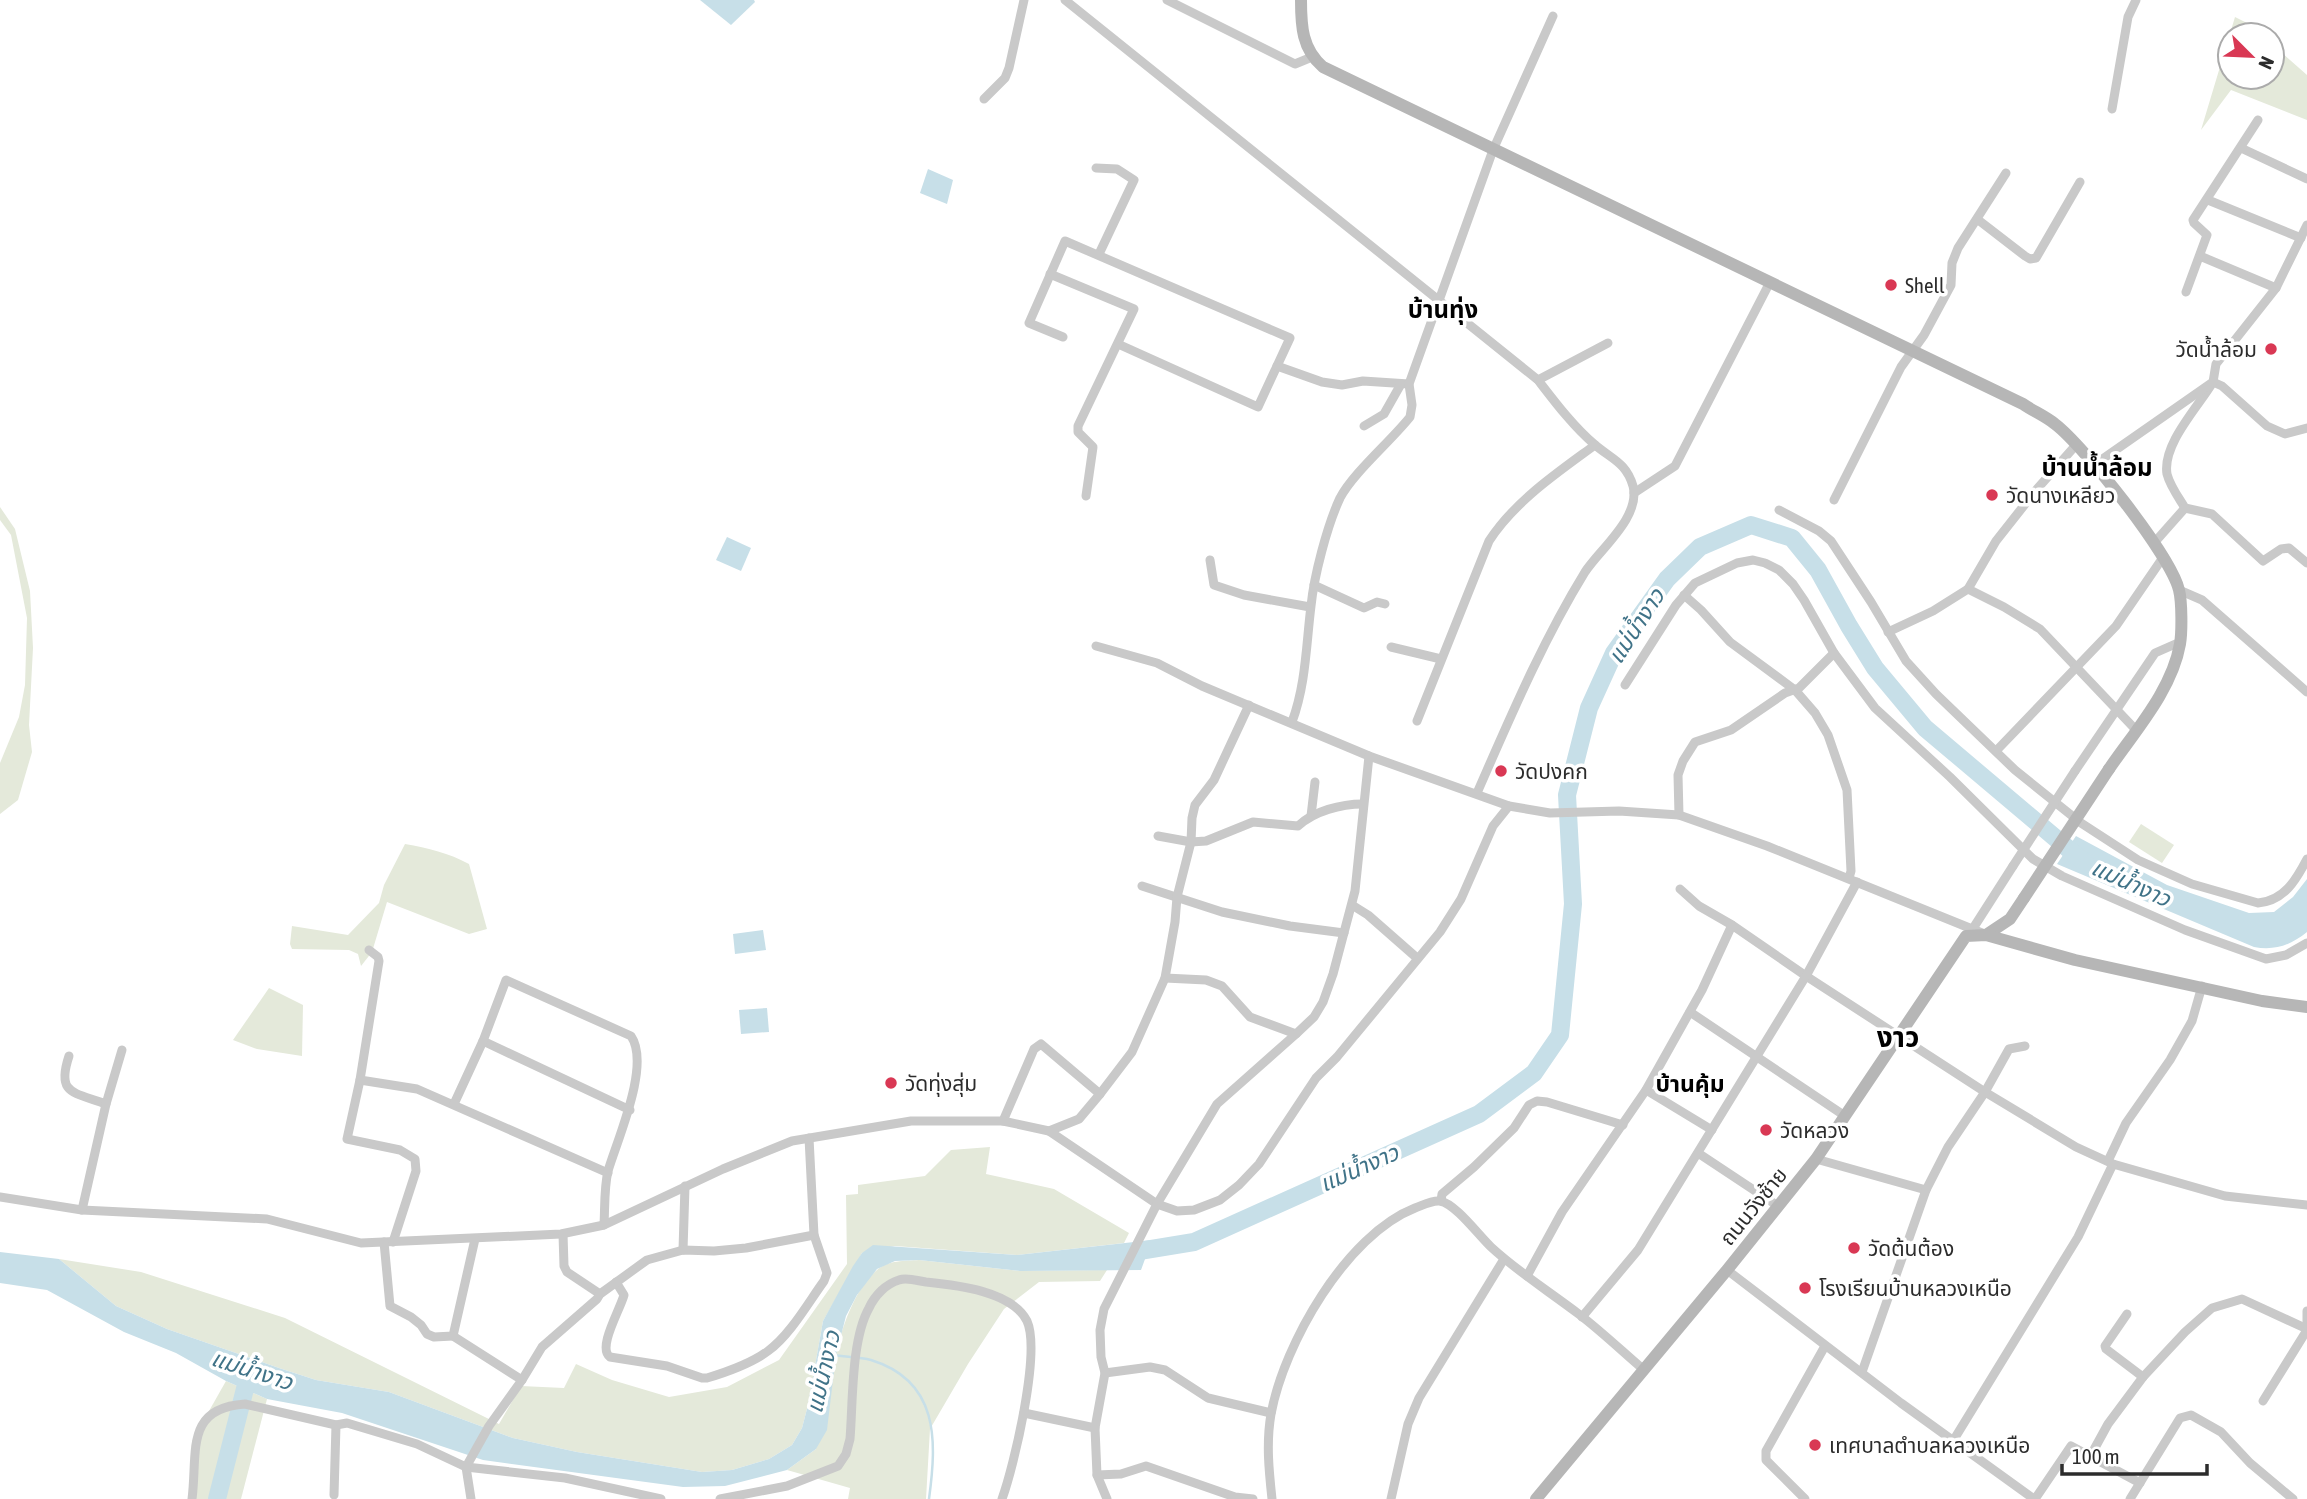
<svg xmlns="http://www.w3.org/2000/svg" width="2307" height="1499" viewBox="0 0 2307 1499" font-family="'Asap Condensed','Noto Sans Thai',sans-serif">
	<rect width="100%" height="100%" fill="#fff"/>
	<g fill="#e4e9da">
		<path d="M2235 17 2251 25 2262 35H2230V77H2272V44L2307 75V120L2231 90 2201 130Z"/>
		<path d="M0 507 15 529 30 591 33 648 29 725 32 752 18 800 0 814V763L19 717 25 685 27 618 11 535 0 520Z"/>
		<path d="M2141 824 2174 845 2162 863 2129 842Z"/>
		<path d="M405 844C428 848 449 853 469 864L487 929 469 934 387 902 372 952 361 966 358 954 349 950 292 949 290 944 292 926 348 935 379 903 384 885Z"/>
		<path d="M269 988 303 1005 302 1056 257 1049 233 1040Z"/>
		<path d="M990 1147 986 1174 1054 1189 1129 1233 1124 1243 1017 1255 895 1246 862 1253 823 1321 808 1405 802 1428 792 1445 769 1459 732 1470 702 1472 577 1452 513 1438 389 1392 316 1380 279 1368 167 1329 116 1306 59 1259 141 1272 285 1318 499 1424 521 1386 564 1388 576 1364 612 1380 669 1397 727 1387 779 1360 847 1264 846 1195 858 1194V1185L925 1176 951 1150Z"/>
		<path d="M919 1260 1020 1271 1107 1270 1100 1281 1039 1282 1004 1309 968 1364 930 1429 926 1499H848L850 1488 787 1470 816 1449C827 1398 837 1304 877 1270 888 1260 905 1261 919 1260Z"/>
		<path d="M226 1381 267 1399 241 1499H189L192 1441Z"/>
	</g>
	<g fill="#c7dfe8">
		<path d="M700 0H754L755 2 731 25Z"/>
		<path d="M928 169 953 180 947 204 920 193Z"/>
		<path d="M727 537 751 548 741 571 716 560Z"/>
		<path d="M2076 836 2167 885 2249 913 2274 912 2293 897 2307 879V932C2291 945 2275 951 2254 947L2057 864Z"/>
		<path d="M763 930 766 950 735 954 733 934Z"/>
		<path d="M767 1008 769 1032 741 1034 739 1010Z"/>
		<path d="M1152 1240 1141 1270 1020 1271 919 1260 895 1261 877 1269 857 1295 846 1316 836 1355 827 1430 816 1449 787 1470 725 1486 683 1487 483 1460 342 1413 267 1399 226 1381 176 1353 124 1332 47 1290 0 1283V1252L59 1259 116 1306 167 1329 279 1368 316 1380 389 1392 513 1438 577 1452 702 1472 732 1470 769 1459 792 1445 802 1428 808 1405 823 1321 853 1266 862 1253 873 1245 1017 1255Z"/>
	</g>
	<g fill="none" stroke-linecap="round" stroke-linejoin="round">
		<path stroke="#c7dfe8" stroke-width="2.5" d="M833 1355C845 1357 859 1357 871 1360 939 1381 937 1440 929 1499"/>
		<g stroke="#c7dfe8" stroke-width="18">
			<path d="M1127 1253 1194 1242 1479 1114 1534 1073 1560 1035 1573 904 1567 795 1589 708 1614 653 1667 579 1700 547 1751 525 1792 538 1818 570 1849 626 1875 668 1925 728 2085 863"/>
			<path d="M217 1499 249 1373"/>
		</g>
		<g stroke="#c9c9c9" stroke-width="9">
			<path d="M1065 0 1538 380C1555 402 1573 426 1594 444 1611 459 1626 462 1633 486 1641 517 1600 549 1585 572 1542 642 1510 718 1477 793"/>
			<path d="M1167 0 1295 64 1312 57"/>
			<path d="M984 99 1005 78 1009 68 1024 0"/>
			<path d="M2112 109 2128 17 2136 0"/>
			<path d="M2241 148 2307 179"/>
			<path d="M1096 168 1117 169 1134 180 1099 254"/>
			<path d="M2208 200 2301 238"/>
			<path d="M1977 219 2025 256 2030 259 2036 258 2080 182"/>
			<path d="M2200 256 2276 288"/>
			<path d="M1050 274 1134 309 1078 426V432L1093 447 1086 496"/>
			<path d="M2186 292 2207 235 2194 223 2193 220 2258 120"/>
			<path d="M1063 337 1029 323 1065 241 1290 338 1258 407 1118 344"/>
			<path d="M1277 366 1322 382 1342 385 1363 381 1409 384"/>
			<path d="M1538 380 1608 343"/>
			<path d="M1364 426 1384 414 1401 384"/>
			<path d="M2307 428 2285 434 2267 426 2222 386 2213 382C2199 406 2162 444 2167 474 2170 486 2179 498 2185 508L2212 514 2263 561 2281 549 2289 548 2307 563"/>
			<path d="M2094 465 2213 382 2216 364 2276 288 2307 225"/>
			<path d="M1634 493 1675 466 1769 284"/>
			<path d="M1834 500 1901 367 1924 335 1951 285 1952 263 1958 248 2006 173"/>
			<path d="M1779 510 1819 531 1831 541 1871 602 1906 661 1936 694 2015 770 2081 823 2138 860 2192 884 2258 903C2284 901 2296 880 2307 859"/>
			<path d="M2154 543 2185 508"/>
			<path d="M1210 560 1214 585 1244 595 1310 607"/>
			<path d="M1314 585 1364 608 1377 602 1385 604"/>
			<path d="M1968 589 2004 607 2040 629 2136 730"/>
			<path d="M2179 590 2202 600 2307 692"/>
			<path d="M1684 595 1701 610 1730 642 1795 690 1815 713 1828 735 1847 790 1851 871 1849 878"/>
			<path d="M1888 632 1933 611 1968 589 1996 541 2037 489 2076 445"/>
			<path d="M1096 646 1157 663 1202 686 1369 756 1509 806 1550 813 1619 811 1679 815 1767 846 1982 933"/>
			<path d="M1391 647 1441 659"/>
			<path d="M1625 685 1676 605 1695 583 1737 563 1753 560 1765 563 1779 570 1793 584 1804 600 1834 653 1875 708 1950 777 2033 859 2062 876 2185 930 2266 959 2286 955 2307 943"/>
			<path d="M1417 721 1489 541C1515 501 1557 473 1595 445"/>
			<path d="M1292 722C1306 684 1306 646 1311 606 1314 576 1327 526 1340 498 1353 473 1391 441 1410 417L1412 405 1409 384 1493 150 1553 16"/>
			<path d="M1996 751 2116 626 2164 556"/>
			<path d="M2075 771 2155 653 2180 642"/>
			<path d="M1679 815 1678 775 1683 761 1695 742 1731 730 1785 693 1799 688 1834 653"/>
			<path d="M1311 816 1315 782"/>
			<path d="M1158 836 1191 842 1206 841 1253 822 1298 826C1314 811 1341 804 1363 804"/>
			<path d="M1142 886 1222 912 1290 926 1344 933"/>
			<path d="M1680 889 1699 906 1732 925 1806 976 1985 1092 2076 1147 2113 1164 2225 1196 2307 1205"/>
			<path d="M1352 905 1368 915 1417 958"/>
			<path d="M1972 930 2013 866"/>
			<path d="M369 950 378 957 379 961 360 1080 347 1139 400 1150 415 1159 416 1171 393 1242"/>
			<path d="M1165 978 1206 980 1222 986 1250 1017 1296 1034"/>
			<path d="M1690 1012 1845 1116"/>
			<path d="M483 1041 630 1110"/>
			<path d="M69 1056C56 1095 74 1092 106 1104"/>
			<path d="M360 1080 417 1089 608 1173"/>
			<path d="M1646 1090 1712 1130"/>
			<path d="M454 1104 483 1041 506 980 631 1036C651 1065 617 1140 608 1171 604 1188 605 1207 604 1225"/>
			<path d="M1003 1121 1034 1049 1041 1044 1100 1094 1132 1052 1165 978 1175 922 1177 897 1191 842 1192 818 1195 805 1214 780 1249 705"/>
			<path d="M1049 1131 1079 1119 1100 1094"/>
			<path d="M1698 1153 1778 1206"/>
			<path d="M1816 1159 1926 1190"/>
			<path d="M2108 1161 2126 1123 2170 1060 2192 1021 2202 986"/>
			<path d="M0 1197 82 1210 267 1219 361 1243 561 1234 604 1225 723 1169 792 1141 911 1121H1003L1049 1131 1157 1204 1177 1211 1194 1210 1220 1200 1239 1185 1259 1164 1316 1078 1337 1057 1440 932 1461 899 1493 826 1509 806"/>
			<path d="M1441 1201 1442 1194 1474 1167 1514 1128 1529 1105 1537 1101 1547 1102 1623 1125"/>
			<path d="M82 1210 106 1104 122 1050"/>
			<path d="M563 1234 564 1266 567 1272 600 1294"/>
			<path d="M384 1242 390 1306 411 1317 421 1325 427 1334 434 1337 453 1336 475 1239"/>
			<path d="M683 1250 685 1186"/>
			<path d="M1727 1270 1901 1403 2034 1499"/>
			<path d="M1527 1276 1562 1212 1646 1090 1702 990 1732 925"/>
			<path d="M616 1282 624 1295C620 1310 597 1348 610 1357L667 1366 702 1378H707C727 1372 752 1363 768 1351 790 1335 808 1303 824 1281L827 1273 814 1235"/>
			<path d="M2307 1311V1325"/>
			<path d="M2127 1314 2105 1346 2106 1349 2143 1377"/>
			<path d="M1582 1317 1638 1250 1806 976 1857 882"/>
			<path d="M453 1336 522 1380"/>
			<path d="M1862 1372 1926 1190 1948 1147 1985 1092 2009 1049 2025 1046"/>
			<path d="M1105 1373 1150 1367 1165 1370 1208 1398 1271 1413"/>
			<path d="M2263 1401 2307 1330"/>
			<path d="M1024 1413 1095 1428"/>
			<path d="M1953 1441 2078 1237 2113 1164"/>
			<path d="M2091 1455 2108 1424 2143 1377 2185 1332 2212 1308 2242 1299 2307 1329"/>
			<path d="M1097 1475 1121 1474 1146 1466 1235 1497 1253 1499"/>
			<path d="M334 1495 336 1425"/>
			<path d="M192 1499C198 1453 184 1408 245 1404L336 1425 347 1423 417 1444 466 1467 565 1478 661 1499"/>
			<path d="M471 1499 466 1467 489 1426 522 1380 542 1347 597 1299 600 1294 647 1260 683 1250 714 1251 746 1248 814 1235 809 1138"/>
			<path d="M720 1499 787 1486 838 1466 846 1454 850 1439C853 1402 851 1340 869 1308 875 1295 886 1284 899 1280 907 1277 918 1281 926 1282 956 1285 1012 1291 1027 1321 1041 1352 1014 1466 1002 1499"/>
			<path d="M1107 1499 1097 1475 1095 1428 1105 1373 1101 1357 1100 1330 1104 1309 1157 1204 1217 1104 1296 1034 1314 1017 1323 1002 1333 974 1355 891 1369 756"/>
			<path d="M1272 1499C1269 1471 1266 1443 1271 1414 1284 1344 1346 1235 1415 1208 1423 1205 1432 1200 1440 1201 1456 1204 1479 1236 1491 1247 1518 1272 1550 1292 1580 1315 1602 1332 1623 1352 1644 1370"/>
			<path d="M1391 1499 1408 1424 1419 1398 1504 1259"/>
			<path d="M1805 1499 1766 1460V1451L1825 1346"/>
			<path d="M2035 1499 2071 1446 2140 1483"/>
			<path d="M2130 1499 2180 1418 2191 1415 2221 1432 2250 1463 2293 1499"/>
		</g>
		<g stroke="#b6b6b6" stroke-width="12">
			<path d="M1301 0C1301 26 1302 49 1323 67L2023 404C2033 411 2045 416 2055 424 2084 446 2171 556 2179 590 2182 602 2182 632 2180 644 2172 690 2135 731 2109 769"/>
			<path d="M1986 935 2010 919 2024 898"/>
			<path d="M1536 1499 1727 1270 1816 1159 1966 936 1986 935 2075 960 2262 1001 2307 1007"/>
		</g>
		<path stroke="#c9c9c9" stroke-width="9" d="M2013 866 2075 771"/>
		<path stroke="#b6b6b6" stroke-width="12" d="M2024 898 2109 769"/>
	</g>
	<g fill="#d93854" stroke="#fff" stroke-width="2.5">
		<circle cx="1891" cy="285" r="7"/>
		<circle cx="2271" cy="349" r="7"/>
		<circle cx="1992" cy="495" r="7"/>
		<circle cx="1501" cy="771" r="7"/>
		<circle cx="891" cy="1083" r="7"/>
		<circle cx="1766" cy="1130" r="7"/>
		<circle cx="1854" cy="1248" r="7"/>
		<circle cx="1805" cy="1288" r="7"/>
		<circle cx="1815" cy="1445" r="7"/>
	</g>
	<g text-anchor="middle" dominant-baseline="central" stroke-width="7" stroke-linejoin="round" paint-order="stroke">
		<g font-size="21" fill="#2c2c2c" stroke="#fff" text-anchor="start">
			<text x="1905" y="285">Shell</text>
			<text x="2257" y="349" text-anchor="end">วัดน้ำล้อม</text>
			<text x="2006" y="495">วัดนางเหลียว</text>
			<text x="1515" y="771">วัดปงคก</text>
			<text x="905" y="1083">วัดทุ่งสุ่ม</text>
			<text x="1780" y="1130">วัดหลวง</text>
			<text x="1868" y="1248">วัดต้นต้อง</text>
			<text x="1819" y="1288">โรงเรียนบ้านหลวงเหนือ</text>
			<text x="1829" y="1445">เทศบาลตำบลหลวงเหนือ</text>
		</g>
		<g font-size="21" fill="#2c2c2c" stroke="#fff">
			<text transform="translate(1753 1206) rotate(-51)">ถนนวังซ้าย</text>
		</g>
		<g font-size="23" font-style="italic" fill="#407388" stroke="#fff">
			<text transform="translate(1636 626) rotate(-57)">แม่น้ำงาว</text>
			<text transform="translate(2131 883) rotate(24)">แม่น้ำงาว</text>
			<text transform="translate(1359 1168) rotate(-24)">แม่น้ำงาว</text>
			<text transform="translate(252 1370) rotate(18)">แม่น้ำงาว</text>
			<text transform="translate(823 1372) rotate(-77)">แม่น้ำงาว</text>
		</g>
		<g font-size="23" font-weight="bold" fill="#000" stroke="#fff">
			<text x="1690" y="1084">บ้านคุ้ม</text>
		</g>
		<g font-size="24" font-weight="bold" fill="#000" stroke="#fff">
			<text x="1443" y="309">บ้านทุ่ง</text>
			<text x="2097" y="467">บ้านน้ำล้อม</text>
		</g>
		<g font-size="28" font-weight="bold" fill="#000" stroke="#fff">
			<text x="1898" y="1037">งาว</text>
		</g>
	</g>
	<g transform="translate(2251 56) rotate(114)"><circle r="33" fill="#ffffff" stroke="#ababab" stroke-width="2"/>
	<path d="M0-5L12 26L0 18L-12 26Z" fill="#d93854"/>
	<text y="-10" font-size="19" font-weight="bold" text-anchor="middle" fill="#2c2c2c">N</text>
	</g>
	<path d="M2062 1464v10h145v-10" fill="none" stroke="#2c2c2c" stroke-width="3.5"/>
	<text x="2072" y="1464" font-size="21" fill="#2c2c2c" stroke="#ffffff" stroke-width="5" paint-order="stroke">100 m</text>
</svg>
